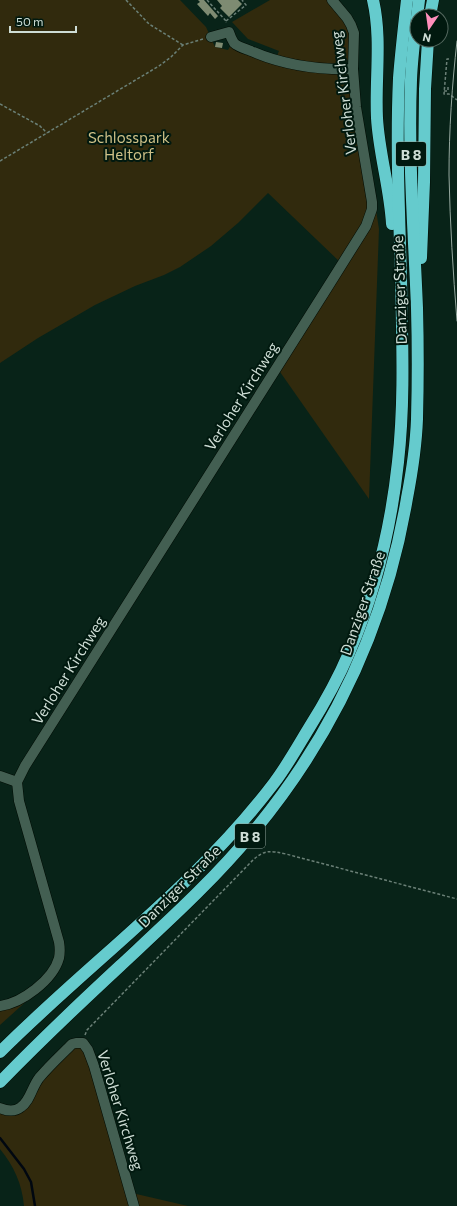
<svg xmlns="http://www.w3.org/2000/svg" width="457" height="1206" viewBox="0 0 457 1206" font-family="Commissioner,sans-serif">
	<rect width="100%" height="100%" fill="#082318"/>
	<g fill="#312a0d">
		<path d="M0 0H180L206 27 215 47 228 50 232 43 347 74 352 78 370 209 341 263 268 193 238 223 211 246 180 267 164 275 135 286 95 305 38 338 0 363Z"/>
		<path d="M270 0H329L350 29V56L345 64 335 66 276 58 279 51 248 39 232 22Z"/>
		<path d="M376 210 379 229 369 499 278 369Z"/>
		<path d="M31 997 0 1025V1008Z"/>
		<path d="M76 1046 85 1050 133 1206H24C22 1184 14 1166 0 1149V1111L11 1113 40 1078Z"/>
		<path d="M132 1193 188 1206H136Z"/>
	</g>
	<g fill="none" stroke-linecap="round" stroke-linejoin="round">
		<path stroke="#000710" stroke-width="2.5" d="M0 1138 24 1169 31 1182 35 1206"/>
	</g>
	<g fill="#7e8b72">
		<path d="M198 0H204L218 16 215 19 210 13 208 16 197 4 200 2Z"/>
		<path d="M217 0H238L242 4 229 17 220 8 222 6Z"/>
		<path d="M216 42 223 43 222 48 215 47Z"/>
	</g>
	<g fill="none" stroke-linecap="round" stroke-linejoin="round">
		<g stroke="#000c04" stroke-width="11">
			<g id="minor">
				<path d="M211 37 229 32C230 35 232 40 234 43 238 47 246 49 251 51 283 65 318 70 353 69"/>
				<path d="M0 776 17 782"/>
				<path d="M0 1006C22 1003 53 980 59 958 60 953 60 948 59 942L19 801 17 782 25 766 329 285 366 226 372 209V202L356 107 353 69 354 33 351 25 347 18 332 0"/>
				<path d="M0 1108C7 1111 15 1112 21 1107 30 1101 32 1087 39 1078 49 1066 61 1055 72 1044L76 1043H83L88 1050 94 1066 134 1206"/>
			</g>
		</g>
		<g stroke="#000c04" stroke-width="13">
			<g id="highway">
				<path d="M373 0C382 39 375 79 377 118 379 154 390 188 392 224"/>
				<path d="M430 16 433 0"/>
				<path d="M421 258 424 182 425 89 428 40"/>
				<path d="M0 1052C90 962 196 886 274 783 287 766 298 746 309 728 324 704 338 679 349 653 375 593 391 527 398 462 405 400 402 338 401 276 399 210 396 144 399 78 401 52 404 26 407 0"/>
				<path d="M0 1082C39 1042 79 1004 120 966 166 923 214 880 254 831 335 733 386 623 407 498 412 472 416 446 417 419 418 382 418 345 417 308 414 232 408 156 411 80 412 53 416 27 419 0"/>
			</g>
		</g>
		<g stroke="#6b8077" stroke-width="1.5" stroke-dasharray="3 2" stroke-linecap="butt">
			<path d="M126 0 149 24 183 45"/>
			<path d="M207 0 226 21V23"/>
			<path d="M226 21 246 5 242 0"/>
			<path d="M449 59H447L444 94H449L457 100"/>
			<path d="M444 91H448V87"/>
			<path d="M0 104 40 126 47 133"/>
			<path d="M0 161 159 66 171 57 183 45 203 39"/>
			<path d="M85 1035 87 1030 253 860C265 849 271 851 286 854L457 899"/>
		</g>
		<use href="#minor" stroke="#435f52" stroke-width="10"/>
		<use href="#highway" stroke="#65cbcd" stroke-width="12"/>
		<path stroke="#96a89f" stroke-width="1" d="M457 41C452 85 449 130 449 175 450 223 453 272 457 321"/>
	</g>
	<g text-anchor="middle" dominant-baseline="central" stroke-width="4" stroke-linejoin="round" paint-order="stroke">
		<g fill="#01190f" stroke="#90a29a" stroke-width="1">
			<rect x="396" y="142" width="30" height="24" rx="3"/>
			<rect x="235" y="824" width="30" height="24" rx="3"/>
		</g>
		<g font-size="14" font-weight="bold" fill="#ceddd5">
			<text x="411" y="154">B 8</text>
			<text x="250" y="836">B 8</text>
		</g>
		<g font-size="15" fill="#ceddd5" stroke="#01190f">
			<text transform="translate(343 93) rotate(-97)">Verloher Kirchweg</text>
			<text transform="translate(399 290) rotate(-92)">Danziger Straße</text>
			<text transform="translate(241 396) rotate(-58)">Verloher Kirchweg</text>
			<text transform="translate(362 603) rotate(-71)">Danziger Straße</text>
			<text transform="translate(68 670) rotate(-58)">Verloher Kirchweg</text>
			<text transform="translate(179 886) rotate(-45)">Danziger Straße</text>
			<text transform="translate(121 1110) rotate(73)">Verloher Kirchweg</text>
		</g>
		<g font-size="15" fill="#cec087" stroke="#01190f">
			<text x="129" y="137">Schlosspark<tspan x="129" dy="17">Heltorf</tspan></text>
		</g>
	</g>
	<g transform="translate(429 28) rotate(193)"><circle r="19" fill="#01190f" stroke="#53675e"/>
	<path d="M0-3L7 15L0 10L-7 15Z" fill="#ff8ebb"/>
	<text y="-6" font-size="11" font-weight="bold" text-anchor="middle" fill="#ceddd5">N</text>
	</g>
	<path d="M10 26v6h66v-6" fill="none" stroke="#ceddd5" stroke-width="2"/>
	<text x="16" y="26" font-size="12" fill="#ceddd5" stroke="#01190f" stroke-width="3" paint-order="stroke">50 m</text>
</svg>
